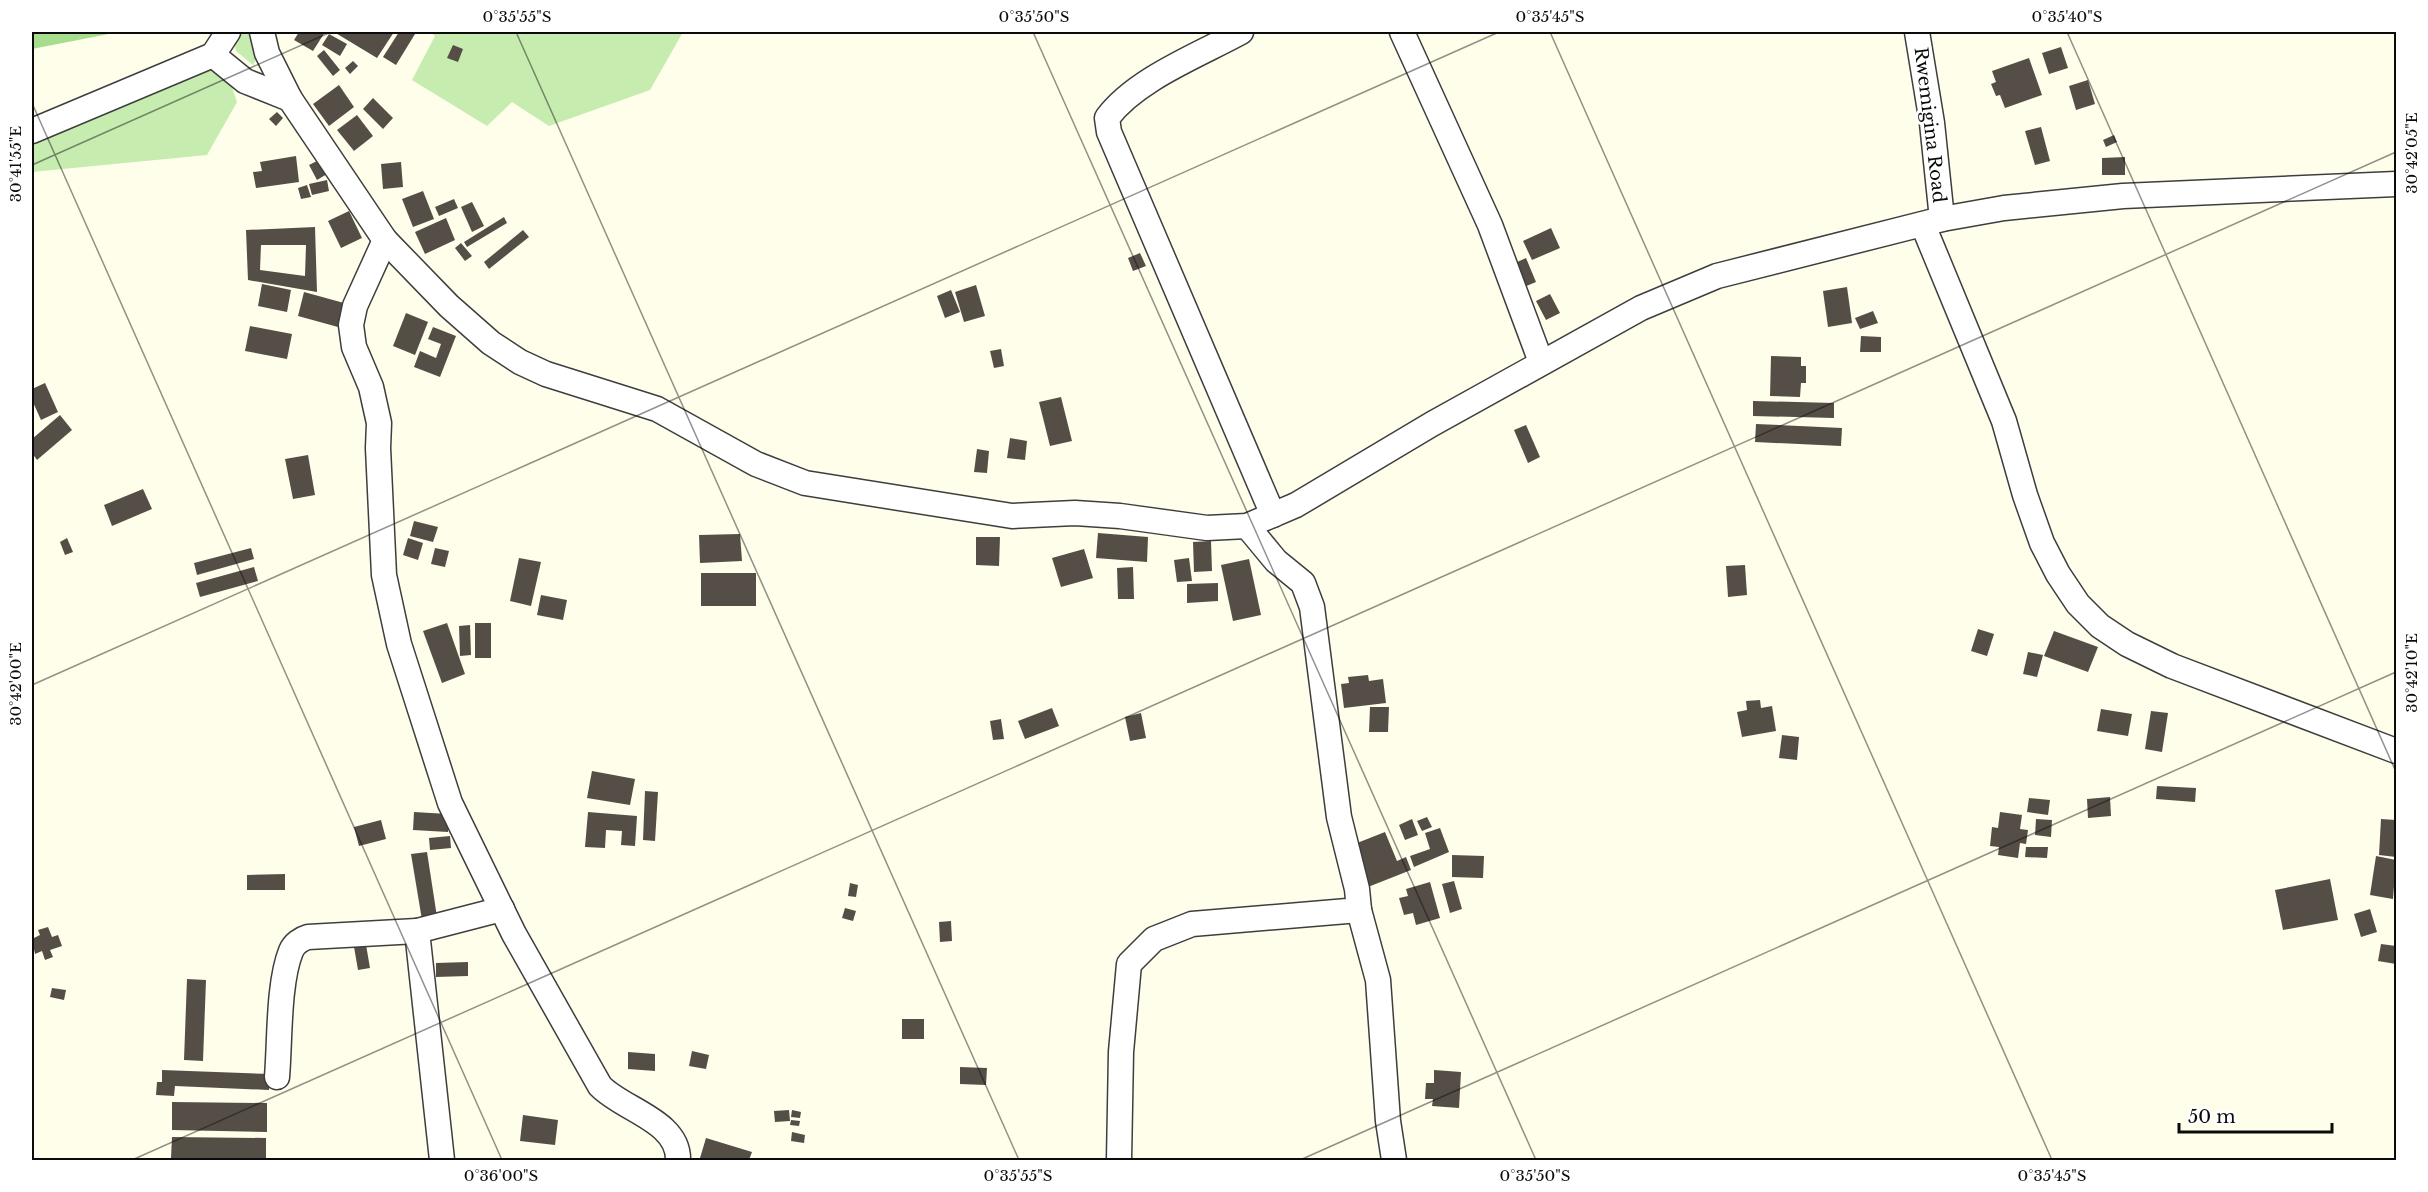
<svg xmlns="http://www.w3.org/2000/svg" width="2428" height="1192" viewBox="0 0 2428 1192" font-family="'Libre Baskerville',serif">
	<rect width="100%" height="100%" fill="#fffeea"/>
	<g fill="#c6ecb0">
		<path d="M232 32H251L257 58 253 65 236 51Z"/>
		<path d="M430 32H683L650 90 549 126 512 102 487 126 412 80 435 36Z"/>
		<path d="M197 52 225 67 237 102 207 155 32 172V126Z"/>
	</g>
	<path fill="#a6de8e" d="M32 32H119L32 49Z"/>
	<g fill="#554e47" fill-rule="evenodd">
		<path d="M299 32H325L313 51 294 40Z"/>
		<path d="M334 32H394L377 58Z"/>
		<path d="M399 32 415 34 396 65 383 57Z"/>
		<path d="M329 34 347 44 340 56 322 45Z"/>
		<path d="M453 45 463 49 458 62 447 58Z"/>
		<path d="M2061 47 2068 68 2049 74 2042 53Z"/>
		<path d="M324 50 340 70 333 76 317 56Z"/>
		<path d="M2029 58 2042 95 2005 108 2000 95 1996 96 1991 84 1996 82 1992 71Z"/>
		<path d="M353 61 358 66 350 74 345 68Z"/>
		<path d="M2088 80 2095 104 2076 110 2069 86Z"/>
		<path d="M339 85 354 107 329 126 313 104Z"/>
		<path d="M373 98 393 118 383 129 363 109Z"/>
		<path d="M277 112 283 118 276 126 269 119Z"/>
		<path d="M357 115 373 136 354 151 337 130Z"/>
		<path d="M2041 127 2050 161 2035 165 2025 131Z"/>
		<path d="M2114 135 2117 142 2106 147 2103 140Z"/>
		<path d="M296 156 299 182 256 188 253 172 262 171 260 162Z"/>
		<path d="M2125 157V175H2102V158Z"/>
		<path d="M319 160 327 174 317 180 309 165Z"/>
		<path d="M401 162 403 187 383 189 381 164Z"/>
		<path d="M327 180 329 191 312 195 309 184Z"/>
		<path d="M307 185 311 197 301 199 298 188Z"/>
		<path d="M423 191 434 219 413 227 402 199Z"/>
		<path d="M454 199 458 208 439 216 435 207Z"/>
		<path d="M472 202 484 226 472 232 461 207Z"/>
		<path d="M349 211 362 238 341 248 328 221Z"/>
		<path d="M504 217 507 223 467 247 464 242Z"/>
		<path d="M446 218 455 240 425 254 415 232Z"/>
		<path d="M315 227 317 292 248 280 246 230ZM261 245H306L305 276 260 270Z"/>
		<path d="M1551 228 1560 248 1532 260 1523 241Z"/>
		<path d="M523 230 529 237 489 269 484 262Z"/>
		<path d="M461 243 472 256 465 261 455 248Z"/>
		<path d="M1140 253 1146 266 1133 271 1128 258Z"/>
		<path d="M1526 258 1536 282 1524 287 1515 263Z"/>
		<path d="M262 284 291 290 287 312 258 306Z"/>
		<path d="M976 285 985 316 964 322 955 292Z"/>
		<path d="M1847 287 1852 323 1828 327 1823 291Z"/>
		<path d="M951 290 960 312 945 318 937 296Z"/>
		<path d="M304 292 344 303 338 327 298 316Z"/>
		<path d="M1550 294 1560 313 1546 320 1536 301Z"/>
		<path d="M1873 311 1878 323 1860 329 1855 318Z"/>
		<path d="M406 313 428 322 415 355 393 346Z"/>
		<path d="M250 326 292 334 287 359 245 351Z"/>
		<path d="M433 327 456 336 440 377 414 367 420 351 436 358 441 344 428 339Z"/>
		<path d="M1861 336 1881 337V352H1860Z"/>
		<path d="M1001 349 1004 366 994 368 990 351Z"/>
		<path d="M1771 356 1801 357V366H1806V383H1801L1800 397 1770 396Z"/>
		<path d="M45 383 58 412 41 420 32 400V389Z"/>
		<path d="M1061 397 1072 441 1050 446 1039 402Z"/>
		<path d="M1753 401 1834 403V418L1753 416Z"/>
		<path d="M60 415 72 430 37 460 32 453V439Z"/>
		<path d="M1756 424 1842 428 1841 446 1755 442Z"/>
		<path d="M1526 425 1540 457 1528 463 1514 430Z"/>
		<path d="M1010 438 1027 441 1025 460 1007 458Z"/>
		<path d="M977 449 989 451 987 473 974 472Z"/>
		<path d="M308 455 315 495 293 499 285 459Z"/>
		<path d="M143 489 152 509 112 526 104 505Z"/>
		<path d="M414 521 438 527 433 542 410 536Z"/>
		<path d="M1098 533 1148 537 1147 562 1096 558Z"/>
		<path d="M740 534 742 561 700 563 699 535Z"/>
		<path d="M976 537H1000L999 566 976 565Z"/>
		<path d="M67 538 73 552 65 555 60 542Z"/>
		<path d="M408 538 423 543 418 560 403 555Z"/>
		<path d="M1211 541 1212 571 1194 572 1193 542Z"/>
		<path d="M251 548 254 559 197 575 194 563Z"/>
		<path d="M435 548 449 551 445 567 431 564Z"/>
		<path d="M1084 549 1093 578 1061 587 1052 558Z"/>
		<path d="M519 558 541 562 531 606 510 601Z"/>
		<path d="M1189 558 1192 581 1177 582 1174 560Z"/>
		<path d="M1249 559 1261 615 1233 621 1221 565Z"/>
		<path d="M1745 565 1747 595 1728 597 1726 566Z"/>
		<path d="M254 567 258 581 200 597 196 583Z"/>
		<path d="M1133 567 1134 599H1118L1117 568Z"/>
		<rect x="701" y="573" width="55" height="33"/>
		<path d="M1218 583V601L1187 603V584Z"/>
		<path d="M541 595 567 600 563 620 537 615Z"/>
		<path d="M447 623 465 674 442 683 423 631Z"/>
		<rect x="475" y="623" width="16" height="35"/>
		<path d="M470 625 471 655 460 656 459 626Z"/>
		<path d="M1978 629 1994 634 1987 656 1971 651Z"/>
		<path d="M2054 631 2098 647 2088 672 2044 656Z"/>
		<path d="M2028 652 2043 655 2037 677 2023 674Z"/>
		<path d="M1368 675 1369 681 1383 679 1386 703 1344 708 1341 684 1349 683 1348 677Z"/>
		<path d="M1760 700 1761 708 1772 706 1776 731 1742 737 1737 712 1747 710 1746 701Z"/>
		<path d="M1370 707H1389L1388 732H1369Z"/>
		<path d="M1052 708 1059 726 1025 739 1018 721Z"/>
		<path d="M2101 709 2132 714 2128 736 2097 731Z"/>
		<path d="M2151 711 2168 713 2162 752 2145 749Z"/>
		<path d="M1141 713 1146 738 1130 741 1125 717Z"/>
		<path d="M1001 719 1004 739 993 740 990 721Z"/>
		<path d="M1782 735 1799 737 1797 760 1779 758Z"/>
		<path d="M592 771 635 779 630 805 587 798Z"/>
		<path d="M2157 786 2196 788 2195 802 2156 799Z"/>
		<path d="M645 791 658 792 655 841 643 840Z"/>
		<path d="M2110 797 2111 816 2088 818 2087 799Z"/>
		<path d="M2029 798 2050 800 2048 815 2027 812Z"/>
		<path d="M414 812 448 814V832L413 830Z"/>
		<path d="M588 812 637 816 635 846 621 845 622 831 606 830 605 848 585 847Z"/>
		<path d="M2000 812 2022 815 2020 829 2028 830 2026 844 2020 843 2018 858 1998 855 1999 847 1990 846 1992 827 1998 828Z"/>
		<path d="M1427 817 1432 827 1422 831 1417 821Z"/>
		<path d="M1412 819 1418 835 1405 840 1399 825Z"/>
		<path d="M2036 819 2052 820 2051 837 2035 835Z"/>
		<path d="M2381 819 2396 820V857L2379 855Z"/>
		<path d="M381 820 386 839 359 846 354 827Z"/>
		<path d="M1440 828 1449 852 1414 867 1410 856 1430 849 1425 833Z"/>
		<path d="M1385 832 1397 861 1406 857 1411 870 1368 887 1352 845Z"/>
		<path d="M450 836 451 848 430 850 429 838Z"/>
		<path d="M2026 847H2048L2047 858 2025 857Z"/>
		<path d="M427 852 437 917 422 920 411 854Z"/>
		<path d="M1452 855 1484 856 1483 878 1452 877Z"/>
		<path d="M2376 856 2396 860 2393 899 2370 895Z"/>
		<path d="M285 874V890H247V875Z"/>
		<path d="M2330 879 2338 920 2283 930 2275 890Z"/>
		<path d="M1454 881 1462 909 1450 913 1442 884Z"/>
		<path d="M1430 882 1440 918 1416 925 1413 913 1404 915 1399 898 1408 896 1406 889Z"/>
		<path d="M850 883 858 885 856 897 848 896Z"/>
		<path d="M845 908 856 911 853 921 842 918Z"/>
		<path d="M2370 909 2377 932 2361 937 2354 914Z"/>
		<path d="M951 921 952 941 940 942 939 922Z"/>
		<path d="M48 927 52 937 58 935 62 946 50 950 53 957 45 960 42 951 35 954 32 939 40 935 38 930Z"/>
		<path d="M365 939 370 968 358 970 353 941Z"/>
		<path d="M2381 944 2396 946V964L2378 961Z"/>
		<path d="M468 962V976L436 977V963Z"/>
		<path d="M187 979 206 980 203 1061 184 1060Z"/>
		<path d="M52 988 66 990 64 1000 50 997Z"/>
		<rect x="902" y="1019" width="22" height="20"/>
		<path d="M692 1051 709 1055 706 1069 689 1066Z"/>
		<path d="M628 1052 655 1054V1071L628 1069Z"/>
		<path d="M960 1067 987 1068 986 1085 960 1084Z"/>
		<path d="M162 1070 270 1074 269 1090 175 1086 174 1096 156 1095 157 1082H162Z"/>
		<path d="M1434 1070 1461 1072 1459 1108 1432 1106 1433 1099H1425L1426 1083H1434Z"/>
		<path d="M172 1102 267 1103V1132L172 1130Z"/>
		<path d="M789 1110 790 1121 775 1122 774 1111Z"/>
		<path d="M792 1110 801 1112 800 1118 791 1117Z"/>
		<path d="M523 1115 558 1120 555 1145 520 1141Z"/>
		<path d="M791 1120 800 1121 799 1126 790 1125Z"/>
		<path d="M792 1132 805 1135 804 1143 791 1141Z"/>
		<path d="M172 1137 266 1138V1159L171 1158Z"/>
		<path d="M706 1138 752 1152 749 1160 700 1158Z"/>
	</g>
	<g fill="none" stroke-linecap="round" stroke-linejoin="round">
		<g stroke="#3e3e3e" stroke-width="27">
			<g id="street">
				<path d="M262 32 267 53 290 99 385 240 449 306 491 343 520 362 546 374 657 409 756 464 805 483 1012 516 1075 513 1120 516 1207 528 1247 526 1296 505 1432 424 1641 308 1717 276 1942 219 2004 208 2123 196 2396 184"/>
				<path d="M1241 32C1199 55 1136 79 1107 118L1109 132 1273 515"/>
				<path d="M1402 32 1490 225 1541 362"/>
				<path d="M1917 32 1932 123 1942 219"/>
				<path d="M213 55 245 81 290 99"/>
				<path d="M32 131 213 55 228 32"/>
				<path d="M1923 225 2004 421 2025 495 2042 543 2058 574 2078 604 2100 626 2127 644 2172 666 2396 751"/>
				<path d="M385 240 355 306 351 325 354 347 371 387 379 423 378 448 384 575 399 644 450 803 514 934 600 1086C623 1110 679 1121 678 1160"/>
				<path d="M1359 910 1378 980 1388 1121 1394 1160"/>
				<path d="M277 1077C280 1042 278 983 291 951 294 944 301 939 308 937L417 931"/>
				<path d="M442 1160 417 931 502 909"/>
				<path d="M1119 1160 1121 1052 1129 964 1154 939 1192 924 1359 910 1357 889 1339 817 1312 607 1303 583 1276 561 1247 526"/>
			</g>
		</g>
		<use href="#street" stroke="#fff" stroke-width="24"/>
	</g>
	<path fill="none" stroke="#0b0b0b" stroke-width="1.5" stroke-opacity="0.45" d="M516 32 1019 1160M1033 32 1536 1160M1550 32 2052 1160M2067 32 2396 772M32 103 502 1160M32 165 331 32M32 685 1499 32M132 1160 2396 152M1300 1160 2396 672"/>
	<g text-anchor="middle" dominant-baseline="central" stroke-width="6" stroke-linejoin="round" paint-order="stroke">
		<g font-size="18" fill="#0b0b0b" stroke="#fff">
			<text transform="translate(1930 125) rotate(83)">Rwemigina Road</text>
		</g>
	</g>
	<rect width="2428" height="1192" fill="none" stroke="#ffffff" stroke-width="66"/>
	<path d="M2179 1123v9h153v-9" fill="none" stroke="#0b0b0b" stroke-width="3"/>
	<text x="2188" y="1123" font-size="18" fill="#0b0b0b" stroke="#ffffff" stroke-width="4.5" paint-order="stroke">50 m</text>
	<rect x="33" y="33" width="2362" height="1126" fill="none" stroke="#0b0b0b" stroke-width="2"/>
	<g font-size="15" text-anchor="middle" fill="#0b0b0b">
		<text x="517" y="22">0°35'55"S</text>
		<text x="1034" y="22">0°35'50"S</text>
		<text x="1550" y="22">0°35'45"S</text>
		<text x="2067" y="22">0°35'40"S</text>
		<text transform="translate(2412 153) rotate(-90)" y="5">30°42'05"E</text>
		<text transform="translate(16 164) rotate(-90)" y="5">30°41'55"E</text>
		<text transform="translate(2412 673) rotate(-90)" y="5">30°42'10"E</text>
		<text transform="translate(16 684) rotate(-90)" y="5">30°42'00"E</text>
		<text x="501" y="1181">0°36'00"S</text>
		<text x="1018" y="1181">0°35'55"S</text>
		<text x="1535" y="1181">0°35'50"S</text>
		<text x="2052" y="1181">0°35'45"S</text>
	</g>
</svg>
